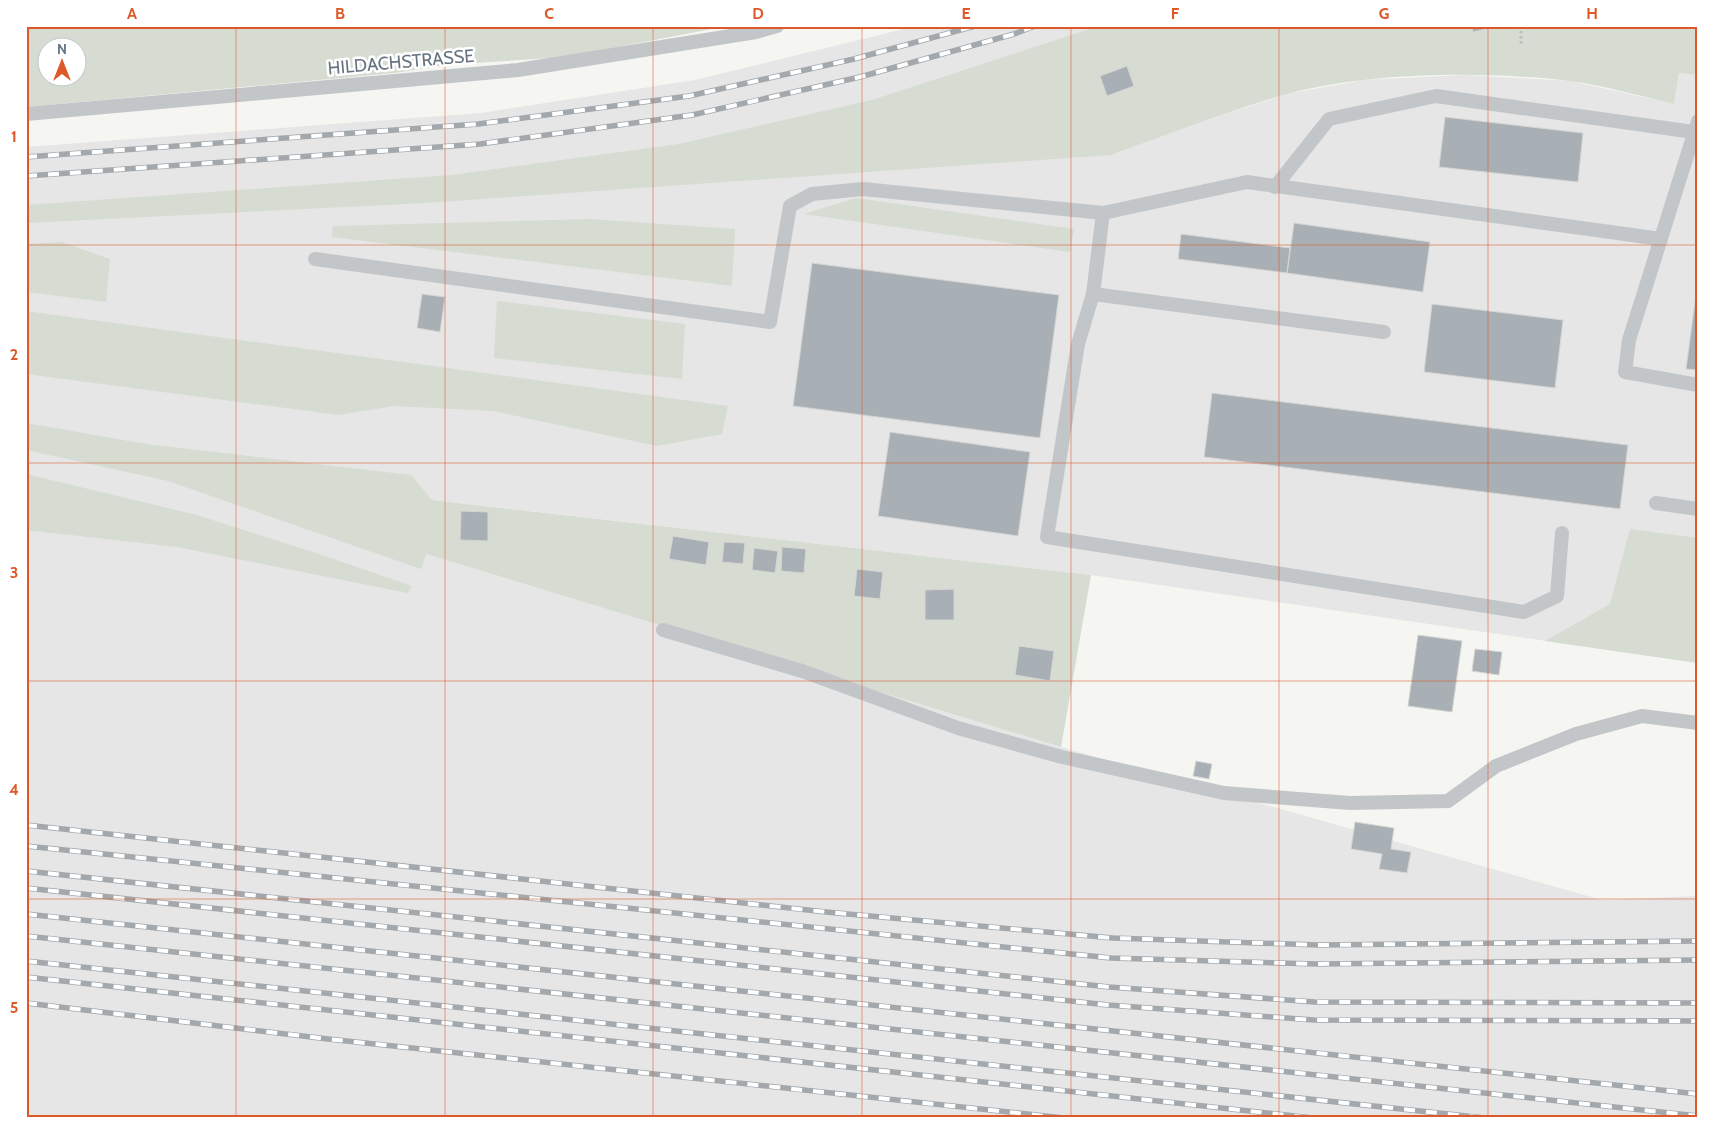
<svg xmlns="http://www.w3.org/2000/svg" width="1724" height="1144" viewBox="0 0 1724 1144" font-family="Cabin,sans-serif">
	<rect width="100%" height="100%" fill="#f5f5f1"/>
	<path fill="#e5e6e5" d="M916 26H1099L1074 36 1208 119 1292 93 1364 80 1465 75 1571 81 1674 104 1679 73 1698 75V663L1091 575 433 500 426 554 1061 747 1602 900 1698 896V1118H26V147L481 113 695 80Z"/>
	<g fill="#d6dcd2" fill-rule="evenodd">
		<path d="M26 26H727L566 57 445 65 395 73 26 107ZM48 48H78V78H48Z"/>
		<path d="M1099 26H1698V75L1679 73 1674 104C1640 96 1605 86 1570 81 1487 71 1372 72 1291 93 1230 110 1171 133 1111 155L426 203 26 223V205L452 175 679 144 872 100Z"/>
		<path d="M856 198 1074 229 1070 252 804 214Z"/>
		<path d="M590 219 735 229 732 286 332 237 333 226Z"/>
		<path d="M62 242 110 259 106 302 26 292V244Z"/>
		<path d="M497 301 685 324 682 379 494 358Z"/>
		<path d="M26 311 728 406 722 434 657 446 493 411 394 406 339 415 26 374Z"/>
		<path d="M26 423 146 444 411 475 432 500 1091 575 1061 747 426 554 421 569 168 481 26 450Z"/>
		<path d="M26 474 197 515 322 555 412 586 408 593 177 547 26 530Z"/>
		<path d="M1630 529 1698 538V663L1545 641 1610 604Z"/>
	</g>
	<g fill="#a9b0b5" stroke="#d6d6d4">
		<path d="M1471 26H1493L1494 27 1473 32Z"/>
		<path d="M1127 66 1134 86 1107 96 1100 76Z"/>
		<path d="M1445 117 1583 133 1578 182 1439 167Z"/>
		<path d="M1294 223 1430 242 1423 292 1287 273Z"/>
		<path d="M1181 234 1290 248 1287 273 1178 259Z"/>
		<path d="M812 263 1059 295 1040 438 793 406Z"/>
		<path d="M1698 279V370L1686 369Z"/>
		<path d="M422 294 445 297 440 332 417 328Z"/>
		<path d="M1432 304 1563 320 1555 388 1424 372Z"/>
		<path d="M1212 393 1628 445 1620 509 1204 457Z"/>
		<path d="M890 432 1030 452 1018 536 878 516Z"/>
		<path d="M461 511 488 512V541L460 540Z"/>
		<path d="M673 536 709 542 706 565 669 559Z"/>
		<path d="M724 542 745 543 743 564 722 562Z"/>
		<path d="M782 547 806 549 804 573 781 571Z"/>
		<path d="M754 548 778 551 775 573 752 570Z"/>
		<path d="M857 569 883 572 880 599 854 596Z"/>
		<path d="M954 589V620H925V590Z"/>
		<path d="M1418 635 1462 641 1452 712 1408 706Z"/>
		<path d="M1019 646 1054 651 1050 681 1015 675Z"/>
		<path d="M1475 649 1502 652 1499 675 1472 671Z"/>
		<path d="M1196 761 1212 764 1209 779 1193 776Z"/>
		<path d="M1355 822 1394 828 1391 849 1411 852 1407 873 1379 869 1382 854 1351 849Z"/>
	</g>
	<g fill="none" stroke-linecap="round" stroke-linejoin="round">
		<path stroke="#bcbec0" stroke-width="3" stroke-dasharray="2.5 2.5" stroke-linecap="butt" d="M1521 26V44"/>
		<g stroke="#c3c6c9" stroke-width="14">
			<path d="M26 114 518 70 756 32 777 26"/>
			<path d="M1698 121 1629 340 1625 372 1698 385"/>
			<path d="M1275 187 1329 119 1436 96 1694 132"/>
			<path d="M315 259 770 322 790 206 812 194 863 189 1103 213"/>
			<path d="M1093 294 1078 344 1047 537 1524 612 1557 596 1562 533"/>
			<path d="M1384 332 1093 294 1103 213 1247 182 1661 239"/>
			<path d="M1656 503 1698 509"/>
			<path d="M663 630 802 671 958 728 1062 757 1224 793 1350 803 1448 801 1496 766 1576 734 1642 716 1698 723"/>
		</g>
		<g stroke="#a3a8ad" stroke-width="5.5">
			<g id="rail">
				<path d="M26 157 478 124 689 96 854 59 975 26"/>
				<path d="M26 176 480 144 692 115 860 77 1014 34 1035 26"/>
				<path d="M26 825 826 912 1113 938 1318 945 1698 941"/>
				<path d="M26 846 1111 958 1317 964 1698 960"/>
				<path d="M26 871 1109 987 1315 1002 1698 1003"/>
				<path d="M26 888 1108 1005 1314 1020 1698 1021"/>
				<path d="M26 914 1698 1094"/>
				<path d="M26 936 1698 1116"/>
				<path d="M26 961 1485 1118"/>
				<path d="M26 977 1313 1118"/>
				<path d="M26 1003 328 1039 1064 1118"/>
			</g>
		</g>
		<use href="#rail" stroke="#fff" stroke-width="4" stroke-dasharray="11" stroke-linecap="butt"/>
	</g>
	<path fill="none" stroke="#dd5929" stroke-width="1" stroke-opacity="0.55" d="M236 26V1118M445 26V1118M653 26V1118M862 26V1118M1071 26V1118M1279 26V1118M1488 26V1118M26 245H1698M26 463H1698M26 681H1698M26 899H1698"/>
	<g text-anchor="middle" dominant-baseline="central" stroke-width="5" stroke-linejoin="round" paint-order="stroke">
		<g font-size="18" fill="#657481" stroke="#fff">
			<text transform="translate(401 62) rotate(-5)">HILDACHSTRASSE</text>
		</g>
	</g>
	<rect width="1724" height="1144" fill="none" stroke="#ffffff" stroke-width="55"/>
	<g transform="translate(62 62)"><circle r="24" fill="#ffffff" stroke="#c1c7cd"/>
	<path d="M0-4L9 19L0 12L-9 19Z" fill="#dd5929"/>
	<text y="-8" font-size="14" font-weight="bold" text-anchor="middle" fill="#657481">N</text>
	</g>
	<rect x="28" y="28" width="1668" height="1088" fill="none" stroke="#dd5929" stroke-width="2"/>
	<g font-size="16" text-anchor="middle" font-weight="bold" fill="#dd5929">
		<text x="132" y="19">A</text>
		<text x="340" y="19">B</text>
		<text x="549" y="19">C</text>
		<text x="758" y="19">D</text>
		<text x="966" y="19">E</text>
		<text x="1175" y="19">F</text>
		<text x="1384" y="19">G</text>
		<text x="1592" y="19">H</text>
		<text x="14" y="142">1</text>
		<text x="14" y="360">2</text>
		<text x="14" y="578">3</text>
		<text x="14" y="795">4</text>
		<text x="14" y="1013">5</text>
	</g>
</svg>
